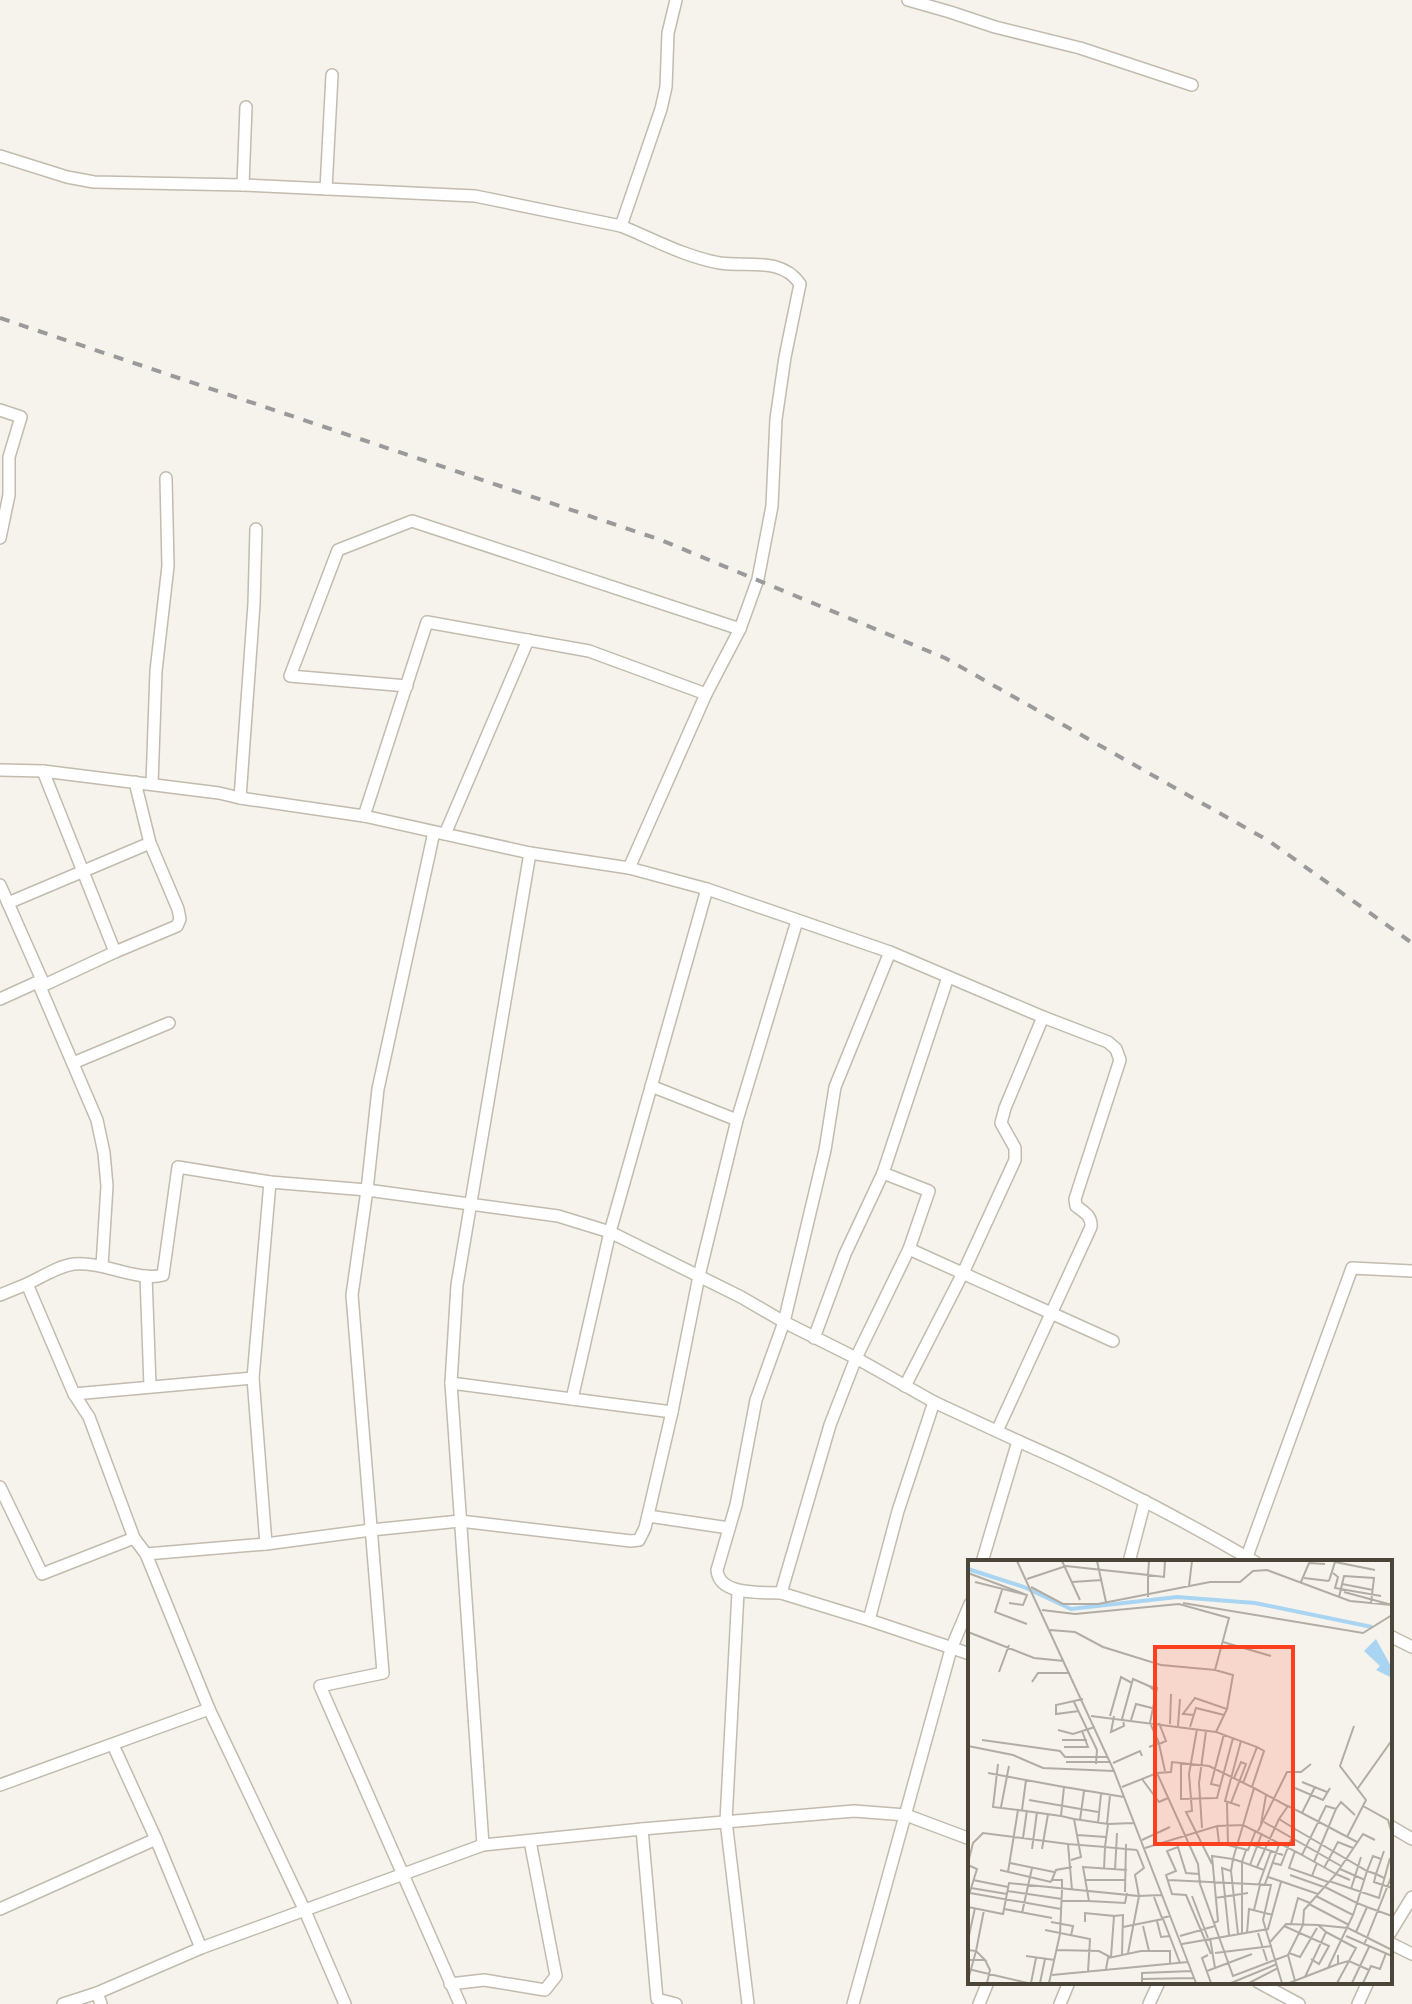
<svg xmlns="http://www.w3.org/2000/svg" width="1412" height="2004" viewBox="0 0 1412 2004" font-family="'IBM Plex Sans',sans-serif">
	<rect width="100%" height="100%" fill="#f6f3ec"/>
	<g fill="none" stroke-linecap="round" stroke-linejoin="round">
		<g stroke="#c2bbae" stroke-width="14">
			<g id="street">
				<path d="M908 0 950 12 995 27 1080 48 1192 85"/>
				<path d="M0 156 67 177 94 182 243 185 475 196 621 226 661 109 666 87 668 33 676 0"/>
				<path d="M243 185 246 107"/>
				<path d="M326 189 332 75"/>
				<path d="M621 226C653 239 685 257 720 263 748 267 782 257 800 284L785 357 776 419 772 506 758 579 740 629"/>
				<path d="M0 410 21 417 9 457V495L0 538"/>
				<path d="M407 686 290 676 338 550 412 521 740 629 706 694 629 868 707 889 890 952 1043 1017 1005 1108 1001 1123 1015 1148V1160L963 1273 905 1386"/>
				<path d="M0 770 43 771 219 793 240 798 364 816 530 853 629 868"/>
				<path d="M43 771 115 952 40 987 97 1120 104 1153 107 1186 102 1266"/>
				<path d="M152 784 156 671 168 566 166 478"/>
				<path d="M240 798 254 604 256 529"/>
				<path d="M364 816 427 622 589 651 706 694"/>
				<path d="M434 832 378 1089 367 1190 352 1295 383 1673 320 1686 460 2004"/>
				<path d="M445 834 528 640"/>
				<path d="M0 885 42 980 0 999"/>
				<path d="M8 903 150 843"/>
				<path d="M115 952 177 926 180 919 178 909 150 843 135 782"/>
				<path d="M73 1063 169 1023"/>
				<path d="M651 1086 737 1120"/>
				<path d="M883 1173 948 977"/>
				<path d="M270 1182 253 1378 266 1544 371 1530 460 1521 631 1541 639 1540 645 1528 672 1412 699 1276 737 1120 797 921"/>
				<path d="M909 1249 1113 1341"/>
				<path d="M146 1276 150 1386"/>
				<path d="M27 1284C42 1277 58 1266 74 1264 102 1261 139 1282 163 1275L178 1167 270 1182 367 1190 558 1216 610 1232 741 1297 784 1322 856 1358 934 1402 1018 1441 982 1562"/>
				<path d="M0 1295 27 1284 74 1394 89 1417 134 1538 146 1554 209 1709 305 1911 345 2004"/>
				<path d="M814 1338 845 1254 883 1173 929 1191 909 1249 856 1358 830 1425 781 1593 869 1620"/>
				<path d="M451 1383 572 1399"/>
				<path d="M74 1394 253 1378"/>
				<path d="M934 1402 898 1511 869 1620 970 1654"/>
				<path d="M672 1412 572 1399 610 1232 707 889"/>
				<path d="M997 1431 1091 1227C1092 1216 1084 1212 1076 1206L1075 1199 1120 1060 1116 1049 1108 1042 1043 1017"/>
				<path d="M1018 1441C1099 1476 1178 1517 1255 1562"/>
				<path d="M0 1487 42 1574 134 1538"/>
				<path d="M648 1516 729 1528"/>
				<path d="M146 1554 266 1544"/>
				<path d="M1129 1562 1145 1501"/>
				<path d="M1245 1562 1352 1268 1412 1271"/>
				<path d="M738 1592 726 1821 748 2004"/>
				<path d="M781 1593C761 1592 719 1596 717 1570L736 1505 756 1400 784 1322 825 1150 835 1087 890 952"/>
				<path d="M1390 1636 1412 1647"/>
				<path d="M113 1745 156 1839 201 1948"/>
				<path d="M0 1785 209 1709"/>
				<path d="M1390 1826 1412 1839"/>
				<path d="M642 1829 854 1811 906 1815 970 1839"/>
				<path d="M483 1845 451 1383 457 1285 530 853"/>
				<path d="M0 1909 156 1839"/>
				<path d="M1390 1933 1412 1897"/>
				<path d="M1390 1943 1412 1954"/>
				<path d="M1258 1982 1299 2004"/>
				<path d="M450 1984 484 1980 545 1990 556 1976 530 1841"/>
				<path d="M97 1993 101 2004"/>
				<path d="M63 2004 97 1993 201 1948 483 1845 642 1829 657 1999 676 2004"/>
				<path d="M853 2004 951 1649 970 1604"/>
				<path d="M979 2004 988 1982"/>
				<path d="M1060 2004 1069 1982"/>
				<path d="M1149 2004 1159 1982"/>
				<path d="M1358 2004 1368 1982"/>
			</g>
		</g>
		<use href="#street" stroke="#fff" stroke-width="11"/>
		<path stroke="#9a9a9a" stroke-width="4" stroke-dasharray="10 10" stroke-linecap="butt" d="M0 318 661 540 945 658 1269 841 1412 943"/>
	</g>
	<g transform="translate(968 1560)">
		<rect width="424" height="424" fill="#f6f3ec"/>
		<path d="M408 79 424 108V118L408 110 412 106 396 91Z" fill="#a9d4f2"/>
		<path fill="none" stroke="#a9d4f2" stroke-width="4" d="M0 9 56 27 103 49 209 37 287 43 404 67"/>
		<path fill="none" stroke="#b2ada4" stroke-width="2" d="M49 1 146 211 228 423M94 1 112 40M129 1 138 42M181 1 180 15 196 17 197 1M0 13 59 35 55 45 41 43M365 13 370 17 367 28 413 36M336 18 361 21M59 19 98 6 180 15V37M361 21 367 2 407 10M7 22 59 35M104 22 134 20M333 22 341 3 357 4M374 24 405 30M221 26 224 1M63 27 95 44H130L242 22H272L285 11 299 10 382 41 424 45M34 30 27 52 59 64M376 32 424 45M371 37 376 16 406 18 403 43M215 43 395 73 424 55M74 50 107 54 211 44 261 58 247 110 193 105 135 87 107 72 82 70M0 72 66 98 96 101M255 82 303 96M247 110 265 115 259 149M31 112 41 85M64 122 70 113H102M106 142 129 190 128 204M111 151 88 154V145L115 139M226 155 215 154 227 138 259 149 248 172 289 187 275 223M123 156 248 172M142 156 153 117 164 123M146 156 143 172 156 166 155 159M154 159 165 119 181 126M163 160 168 144 184 148M191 163 198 181 191 184 197 211M202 164 203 134M210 166 212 139M222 167 228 148 256 155M229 169 221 214 224 251 218 252 244 304M90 170 105 174 127 167M14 180 92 191 97 197H140M94 180H119M0 186 45 195 75 208 146 211M96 187H120L114 171M181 187 191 183 182 163 189 128 181 126 188 132M98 202H143M145 203 172 191 174 196M213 203V239L249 238 265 178M30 204 25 247 50 250M20 213 96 227M189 213 203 212 204 202 241 206 286 228 265 299 274 302V374M266 218 273 202 278 204 263 243 272 246M174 219 191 242 200 238M334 222 359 232M252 226 243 224 256 174M154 227 189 213 230 304 232 324 265 416 320 395 327 421M284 227 296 191 289 187M347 227 334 253 389 282M286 228 319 246M327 228 355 240 362 228M390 228 424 180M61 240 130 252M259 243 260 285M263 243 257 241 273 181M395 246 420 260 424 274M33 247 41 206M368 249 373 242 387 255M54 250 58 220M106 259 93 256 96 227 156 237M311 259 297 289 315 295M112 260 116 231M296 262 373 306M130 263 133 234M139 264 142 235M293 264 298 235M249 266 275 265 334 295 358 246 368 249 346 302M234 268 231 223 238 171M327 269 399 311 405 296 413 299M290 271 319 212H333L343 204M109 275 138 277M379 277 398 240 372 206 386 166M55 278 59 250M174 280 202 267M282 284 297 289 289 307M177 288 249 266 251 283 280 290 288 270M64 289 69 252M74 289 80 254M278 290 274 302 296 310M327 291 321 308 344 316M416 291 408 314 416 318M103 300 113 297 106 259 140 264M0 303 5 283 15 273 100 284M42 303 86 312M305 303 313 305 327 269 311 259 320 246 334 253M349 303 344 316 360 322M0 305 9 309 0 338M282 305 294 273M356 308 370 282 385 288M136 309 137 287 169 290M372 309 397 320M32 310 83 322M147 310 149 273M159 310 115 307 121 341 157 343 159 333M40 312 50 250 93 256M231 314 218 313 210 287 199 291 208 311 198 315 204 334 218 335 243 394M322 315 356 327M300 317 350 334M5 320 40 327M117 320H158M200 320 303 325 295 360 314 423M382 320 368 314 395 274 407 280M361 321 411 338 422 298M83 322 88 310 104 307M291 324 303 291M297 324 312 282M357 327 389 343 385 355M3 328 39 334M383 329 393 297M104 330 100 284 137 287 140 264 166 263M39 331 94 339M157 332 158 284M2 333 93 349M224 336 240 378M348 336 385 355 360 408M186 337 194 358 202 356M247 338 280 333M94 341H121M341 344 381 365M0 347 35 354 36 349M399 347 389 343 399 311 408 314 406 322 424 328M286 350 292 325M54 353 64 308M146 356 155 355 154 394M84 358 36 349 41 323 171 336 167 315 176 308 169 290M189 361 193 377 202 376M83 362 105 366 103 376M117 362V353L146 356 143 397M246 363 250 361 244 296 265 299 263 311M323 364 330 338 342 343M175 366 181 391M316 366 361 386 351 404 343 399M155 367 195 359 212 403M77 370 122 379 120 412M358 372 388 388 381 401 370 404M388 372 399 347 424 356M279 373 281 349 305 355M290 373 299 401M261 375 254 308 263 311 270 374M212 376 247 366M378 376 424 396M242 378 247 408M0 380 7 348M302 382 318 364 350 365 380 368 424 390M214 384 300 369 313 322M396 385 424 315M0 390 8 391 0 420M89 390 131 391 142 397M160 393 171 336 194 335M247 393 304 386M321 393 332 397 349 368M240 395 234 398 243 423M320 395 335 365 336 350 368 314 334 295M58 396 87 400M0 400H17L8 391 16 350M17 400 22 410 19 423M0 409 60 423M138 409 140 398 173 391H202V404M239 411 284 394M84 415 220 402M337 417 358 372 350 365M174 419 226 418M63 423 68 398M72 423 77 399M81 423 92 374 94 330V320H83M174 423V413L224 411M263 423 309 404M281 423 310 408M321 423 370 404V395M369 423 381 401 401 410M384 423 401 387M395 423 403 406 412 409 418 393"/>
		<path fill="#fc3f1d" fill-opacity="0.15" stroke="#fc3f1d" stroke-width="4" d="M187 87H325V284H187Z"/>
		<rect width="424" height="424" fill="none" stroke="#4b4439" stroke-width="4"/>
	</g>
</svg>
